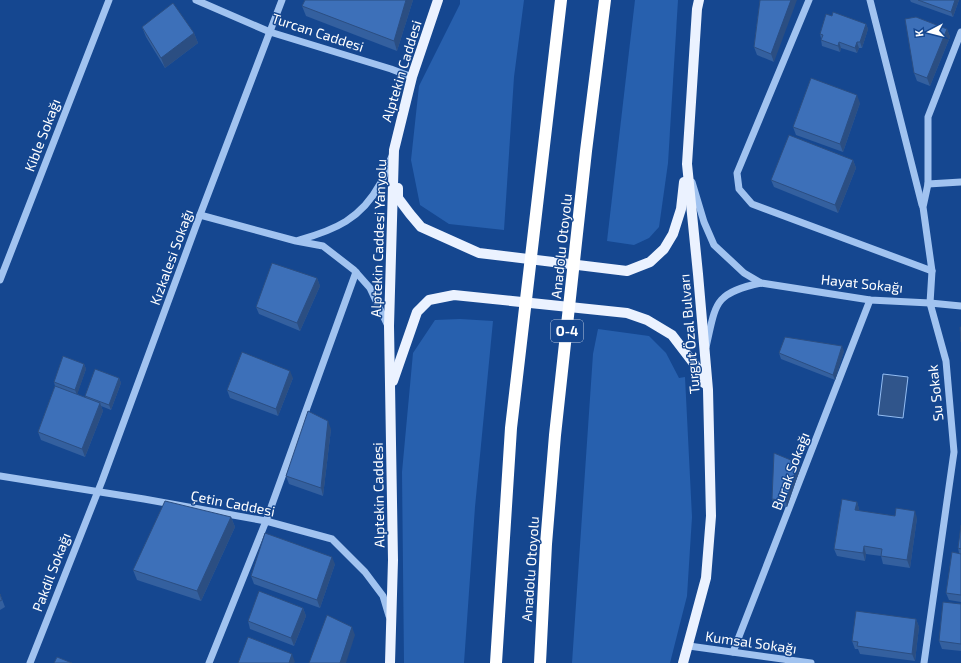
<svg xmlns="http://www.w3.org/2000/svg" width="961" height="663" font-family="'Exo 2',sans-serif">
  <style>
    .green { fill: #2760ae }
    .water { fill: #30558b; stroke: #93bdf3 }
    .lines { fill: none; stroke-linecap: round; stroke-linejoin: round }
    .minor { stroke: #a1c3f0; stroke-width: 7 }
    .major { stroke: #ebf2ff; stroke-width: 10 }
    .highway { stroke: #fff; stroke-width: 12 }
    .wall { fill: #34609f }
    .shaded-wall { fill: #2b4e82 }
    .building { fill: #3d70b9; stroke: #2b4e82 }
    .labels { text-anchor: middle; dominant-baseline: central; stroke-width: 3; stroke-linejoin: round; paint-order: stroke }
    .shield { fill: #154790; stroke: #b9c8de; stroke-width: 1 }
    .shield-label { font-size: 13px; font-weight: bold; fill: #fff }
    .street-label { font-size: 14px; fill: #fff; stroke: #154790 }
  </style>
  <rect width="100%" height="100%" fill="#154790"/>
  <g class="green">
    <polygon points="460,0 524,0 514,77 504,230 449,224 420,205 411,160 419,86 460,4"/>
    <polygon points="635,0 678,0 668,163 659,227 649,238 634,245 607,241"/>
    <polygon points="460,319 493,321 475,507 464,663 404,663 402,472 413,353 435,320"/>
    <polygon points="598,329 649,336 666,353 679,378 685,377 692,517 687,596 670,663 572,663 593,354"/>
  </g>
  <polygon class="water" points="883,374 908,377 903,418 878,415"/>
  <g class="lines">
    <g class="minor">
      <polyline points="196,0 270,32 391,69 412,77"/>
      <polyline points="809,0 737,173 739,189 752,204 932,271"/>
      <polyline points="870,0 922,205"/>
      <polyline points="692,182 704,222 714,245 744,273 761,283"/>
      <polyline points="928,184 961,182"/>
      <polyline points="200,215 296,241 323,246 354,270 370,288 388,326"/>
      <path d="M 299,240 C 335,230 361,219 380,184 C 385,176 388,165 392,156"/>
      <polyline points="0,280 109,0"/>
      <path d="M 706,347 C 716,304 713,293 761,283 L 870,300 L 930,303 L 961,306"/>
      <polyline points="0,476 144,499 266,521 332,539 365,572 383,596 389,616"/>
      <polyline points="689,646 811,663"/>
      <polyline points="733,652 870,300"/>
      <polyline points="30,663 102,481 200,215 282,0"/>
      <polyline points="209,663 266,521 356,272"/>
      <polyline points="924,663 954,452 946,361 930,303 932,271 923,207 928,184 928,117 961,32"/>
    </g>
    <g class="major">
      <polyline points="398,188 398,198 410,214 421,227 479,253 627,271 650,262 664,249 673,234 681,209 684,182"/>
      <polyline points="393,381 417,312 429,300 454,295 627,313 647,320 672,335 698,369 704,383"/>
      <polyline points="390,663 393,560 389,326 394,150 412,77 438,0"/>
      <polyline points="683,663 706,578 711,516 708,390 698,274 687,164 697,9 699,0"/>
    </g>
    <g class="highway">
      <polyline points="496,663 511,428 561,0"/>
      <polyline points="540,663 546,544 555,435 586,151 605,0"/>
    </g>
  </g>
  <g class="wall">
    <polygon points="413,0 397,51 306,16 302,6"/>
    <polygon points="760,0 774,62 757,55 754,47"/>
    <polygon points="910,0 959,0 953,17 911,2"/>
    <polygon points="866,24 868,29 862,48 859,48 857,53 841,48 840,52 822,46 821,40 821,38 820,34"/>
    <polygon points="142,27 194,33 198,43 165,68 146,37"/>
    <polygon points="947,29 950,37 930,86 917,81 914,73"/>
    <polygon points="860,103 843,152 796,135 793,127"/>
    <polygon points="853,160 856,168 838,213 774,187 771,180"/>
    <polygon points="317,278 320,286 300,331 259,314 256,307"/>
    <polygon points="844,351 835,380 781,359 779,353"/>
    <polygon points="84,364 86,369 77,394 86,398 85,396 119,378 121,383 111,410 101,406 103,411 85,457 41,440 38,432 55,386 54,382"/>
    <polygon points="293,378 278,416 230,398 227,390"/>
    <polygon points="331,429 323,496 289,484 286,476"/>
    <polygon points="798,463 800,469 787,507 774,504 772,499"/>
    <polygon points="857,502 859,509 859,511 895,516 917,518 910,568 883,564 881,556 866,554 865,561 837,556 834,549"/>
    <polygon points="231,517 235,527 201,601 137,580 133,570"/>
    <polygon points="958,548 961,549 961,602 949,600 946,593 959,553"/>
    <polygon points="335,564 320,608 254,584 251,576"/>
    <polygon points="0,594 5,607 0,610"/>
    <polygon points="961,604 961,651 942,649 939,641"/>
    <polygon points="303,608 306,616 294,646 250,629 248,621"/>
    <polygon points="916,619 919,627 915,661 860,654 858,649 855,649 852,641"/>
  </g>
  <g class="shaded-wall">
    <polygon points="406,0 413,0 397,51 394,41"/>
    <polygon points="791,0 797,0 774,62 771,54"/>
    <polygon points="955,0 959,0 953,17 951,12"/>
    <polygon points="866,24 868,29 862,48 860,42"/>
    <polygon points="947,29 950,37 930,86 927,78"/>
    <polygon points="194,33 198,43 165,68 161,58"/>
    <polygon points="839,42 841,48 840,52 838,46"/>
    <polygon points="857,42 859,48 857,53 855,48"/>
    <polygon points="857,95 860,103 843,152 840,144"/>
    <polygon points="853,160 856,168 838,213 835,205"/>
    <polygon points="317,278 320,286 300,331 297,323"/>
    <polygon points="842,346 844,351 835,380 833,375"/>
    <polygon points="84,364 86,369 77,395 75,390"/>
    <polygon points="290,371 293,378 278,416 276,409"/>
    <polygon points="119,378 121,383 111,410 109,405"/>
    <polygon points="100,403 103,411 85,457 82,449"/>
    <polygon points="328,421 331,429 323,496 321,488"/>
    <polygon points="798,463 800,469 787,507 786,501"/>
    <polygon points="857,502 859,509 858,518 855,510"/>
    <polygon points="915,511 917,518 910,568 907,560"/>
    <polygon points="231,517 235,527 201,601 197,591"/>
    <polygon points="864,546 866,554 865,561 863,553"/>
    <polygon points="332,557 335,564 320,608 317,600"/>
    <polygon points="303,608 306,616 294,646 291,638"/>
    <polygon points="916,619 919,627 915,661 912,654"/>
    <polygon points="352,627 355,635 346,663 340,663"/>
    <polygon points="292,654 295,662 294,663 289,663"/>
  </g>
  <g class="building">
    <polygon points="305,0 406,0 394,41 302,6"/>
    <polygon points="760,0 791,0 771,54 754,47"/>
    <polygon points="918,0 955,0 951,12"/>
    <polygon points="173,3 194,33 161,58 142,27"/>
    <polygon points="833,12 866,24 860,42 857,42 855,48 839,42 838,46 821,40 823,35 820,34 826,14 832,16"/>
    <polygon points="916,17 947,29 927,78 914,73 905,19"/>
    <polygon points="811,78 857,95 840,144 793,127"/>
    <polygon points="789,135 853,160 835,205 771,180"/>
    <polygon points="272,263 317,278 297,323 256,307"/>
    <polygon points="960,327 961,327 961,342"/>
    <polygon points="785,337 842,346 833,375 779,353"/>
    <polygon points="242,352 290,371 276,409 227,390"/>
    <polygon points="63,356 84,364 75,390 54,382"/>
    <polygon points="95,369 119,378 109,405 85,396"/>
    <polygon points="55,386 100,403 82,449 38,432"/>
    <polygon points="308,411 328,421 321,488 286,476"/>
    <polygon points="774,453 798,463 786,501 772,499"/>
    <polygon points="842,499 857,502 855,510 895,516 896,508 915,511 907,560 881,556 882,549 864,546 863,553 834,549"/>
    <polygon points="165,501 231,517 197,591 133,570"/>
    <polygon points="961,525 961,549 958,548"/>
    <polygon points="265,533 332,557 317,600 251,576"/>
    <polygon points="952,552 961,554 961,595 946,593"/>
    <polygon points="259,591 303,608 291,638 248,621"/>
    <polygon points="0,594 2,600 0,601"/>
    <polygon points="943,602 961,604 961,644 939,641"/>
    <polygon points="856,611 916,619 912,654 857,646 858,642 852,641"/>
    <polygon points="327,615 352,627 340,663 309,663"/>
    <polygon points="248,637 292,654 289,663 238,663"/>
    <polygon points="57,657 72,663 54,663"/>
  </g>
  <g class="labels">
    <rect class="shield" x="551" y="320" width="32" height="22" rx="3"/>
    <g class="shield-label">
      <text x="567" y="331">O-4</text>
    </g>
    <g class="street-label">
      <text transform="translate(318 32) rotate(18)">Turcan Caddesi</text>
      <text transform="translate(401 71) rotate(-73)">Alptekin Caddesi</text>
      <text transform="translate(42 135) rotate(-69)">Kible Sokağı</text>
      <text transform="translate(378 238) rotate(-88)">Alptekin Caddesi Yanyolu</text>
      <text transform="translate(561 246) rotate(-84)">Anadolu Otoyolu</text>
      <text transform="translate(171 257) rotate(-70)">Kızkalesi Sokağı</text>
      <text transform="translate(862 283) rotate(6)">Hayat Sokağı</text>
      <text transform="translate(689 334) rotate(-95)">Turgut Özal Bulvarı</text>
      <text transform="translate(935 393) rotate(-96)">Su Sokak</text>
      <text transform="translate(790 471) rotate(-69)">Burak Sokağı</text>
      <text transform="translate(378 495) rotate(-91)">Alptekin Caddesi</text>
      <text transform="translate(233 503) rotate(11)">Çetin Caddesi</text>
      <text transform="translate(530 569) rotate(-86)">Anadolu Otoyolu</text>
      <text transform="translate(51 572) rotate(-69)">Pakdil Sokağı</text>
      <text transform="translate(751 642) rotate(8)">Kumsal Sokağı</text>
    </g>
  </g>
  <g transform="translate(929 32) rotate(263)" stroke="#154790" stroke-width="3" paint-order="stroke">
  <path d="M0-3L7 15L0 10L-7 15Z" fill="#ffffff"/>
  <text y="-6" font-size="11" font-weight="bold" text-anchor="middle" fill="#ffffff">K</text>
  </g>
</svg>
